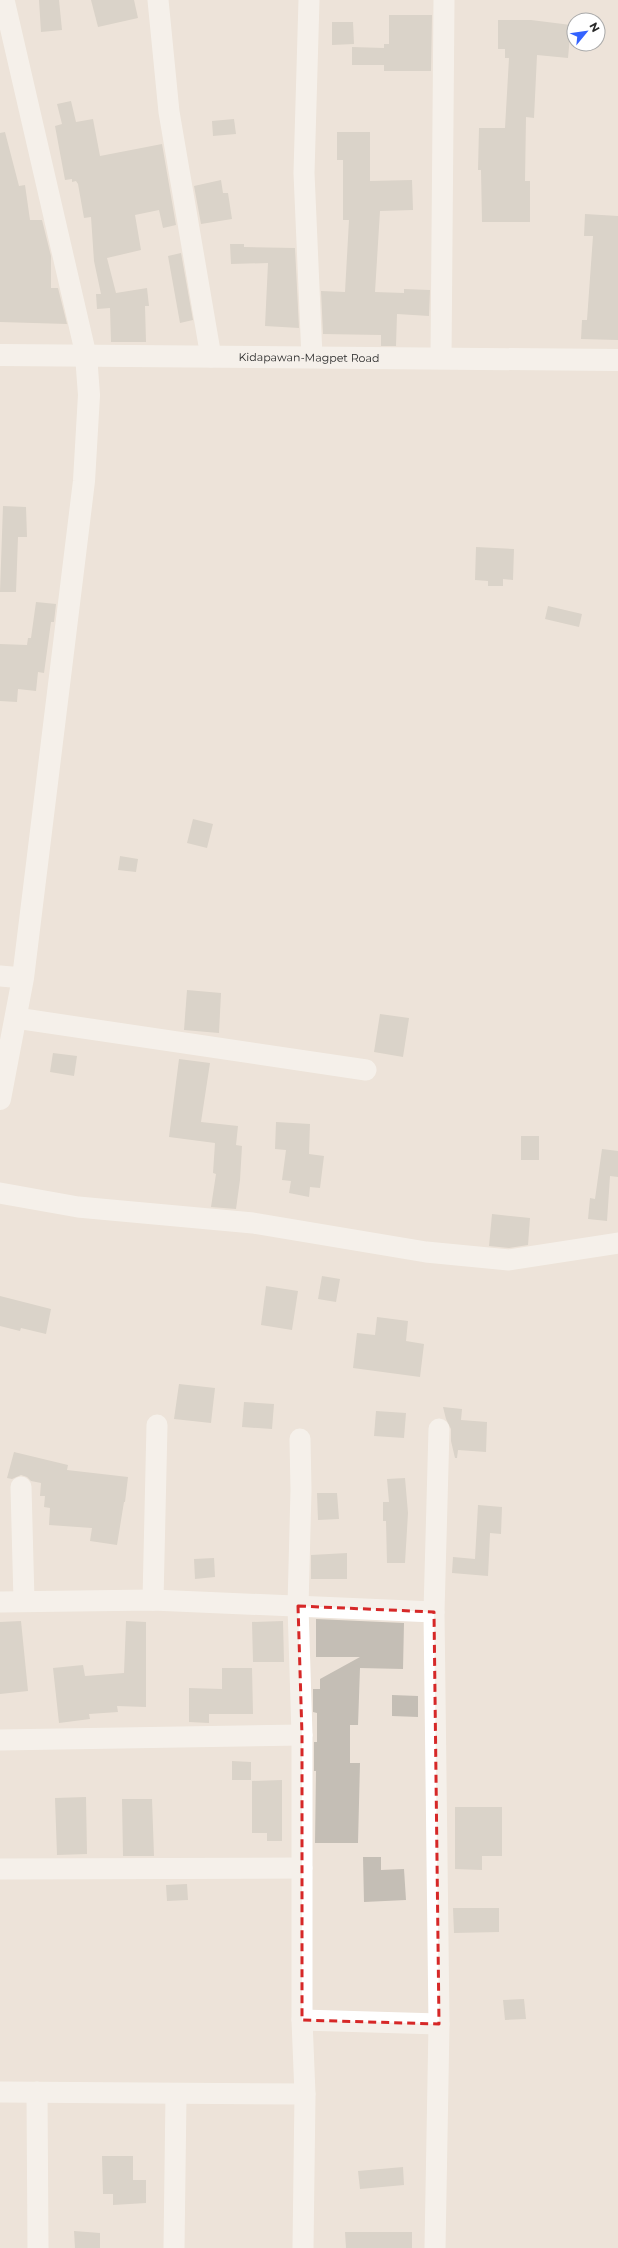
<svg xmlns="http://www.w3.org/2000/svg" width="618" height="2248" font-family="Montserrat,sans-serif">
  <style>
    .building { fill: #c4beb5 }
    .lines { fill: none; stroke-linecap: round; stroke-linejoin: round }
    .street { stroke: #fff; stroke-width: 21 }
    .secondary { stroke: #fff; stroke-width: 22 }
    .marked { fill: none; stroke: #d62828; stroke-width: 3; stroke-dasharray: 8 5; stroke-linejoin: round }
    .labels { text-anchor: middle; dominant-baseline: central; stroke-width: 3.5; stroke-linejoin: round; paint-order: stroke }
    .street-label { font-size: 11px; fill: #292929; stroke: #fff }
  </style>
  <rect width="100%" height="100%" fill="#ede3d9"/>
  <g class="building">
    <polygon points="39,0 59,0 62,30 41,32"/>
    <polygon points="91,0 134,0 138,18 98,27"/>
    <polygon points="389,15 432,15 431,71 384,71 384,65 352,65 352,47 384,48 384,44 389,44"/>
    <polygon points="498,20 531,20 571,25 568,58 537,55 534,118 526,117 525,181 530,181 530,222 482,222 481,170 478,170 479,128 505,128 509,58 505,58 505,49 498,49"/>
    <polygon points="332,22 353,22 354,44 332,45"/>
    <polygon points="71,101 76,122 93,119 100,156 162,144 176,225 163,228 159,210 135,215 141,250 107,258 116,293 147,288 149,306 145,306 146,342 111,342 110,308 97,309 96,294 101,294 94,261 91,217 84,218 78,184 76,181 72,182 72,179 65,180 55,126 62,124 57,104"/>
    <polygon points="234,119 236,134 213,136 212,121"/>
    <polygon points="5,132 19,186 25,185 30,220 42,220 51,256 51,288 58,288 67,324 0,322 0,133"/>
    <polygon points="337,132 370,132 370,181 412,180 413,210 380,211 375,292 404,293 404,289 430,290 429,316 397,314 396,346 381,346 381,335 323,334 321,291 345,292 349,220 343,220 343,160 337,160"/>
    <polygon points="221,180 223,193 228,193 232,219 201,224 194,186"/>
    <polygon points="585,214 618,216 618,340 581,339 582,320 587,320 593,236 584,236"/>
    <polygon points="230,244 244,244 244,247 295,248 299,328 265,326 268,263 231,264"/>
    <polygon points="181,253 193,320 180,323 168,256"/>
    <polygon points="3,506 26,507 27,537 18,537 16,592 0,592"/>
    <polygon points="476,547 514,549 513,580 503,579 503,586 488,586 488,581 475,580"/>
    <polygon points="36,602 56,604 54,622 51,622 44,673 38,672 36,691 18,689 17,702 0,701 0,644 27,645 28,638 31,638"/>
    <polygon points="548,606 582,614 579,627 545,619"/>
    <polygon points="193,819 213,824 207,848 187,843"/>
    <polygon points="120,856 138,859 136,872 118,870"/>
    <polygon points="187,990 221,993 219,1033 184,1030"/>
    <polygon points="380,1014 409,1018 403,1057 374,1052"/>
    <polygon points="53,1053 77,1056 74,1076 50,1072"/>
    <polygon points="179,1059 210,1063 201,1122 238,1126 236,1145 242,1146 240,1180 236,1209 211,1207 216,1174 213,1173 215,1143 169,1137"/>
    <polygon points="276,1122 310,1124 309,1154 324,1156 320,1188 310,1187 309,1197 289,1193 291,1181 282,1180 286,1150 275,1149"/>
    <rect x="521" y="1136" width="18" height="24"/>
    <polygon points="602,1149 618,1151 618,1177 610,1176 607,1221 588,1219 590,1198 595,1199"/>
    <polygon points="492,1214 530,1218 528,1245 509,1248 489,1246"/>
    <polygon points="322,1276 340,1279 336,1302 318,1299"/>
    <polygon points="266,1286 298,1291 292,1330 261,1325"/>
    <polygon points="0,1296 51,1309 46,1334 21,1328 20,1331 0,1326"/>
    <polygon points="377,1317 408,1321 406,1341 424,1344 420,1377 353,1368 357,1333 375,1335"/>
    <polygon points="179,1384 215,1388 211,1423 174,1419"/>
    <polygon points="244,1402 274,1404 272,1429 242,1427"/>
    <polygon points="443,1407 462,1409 461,1420 487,1422 486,1452 458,1450 457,1458 455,1458 451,1441 451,1429 446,1419"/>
    <polygon points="376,1411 406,1413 404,1438 374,1436"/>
    <polygon points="14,1452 68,1465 67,1470 128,1477 125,1502 124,1502 117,1545 90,1541 92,1528 49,1525 50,1508 44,1507 45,1496 40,1496 41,1483 31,1481 27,1477 21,1475 12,1479 7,1478"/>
    <polygon points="405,1478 408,1513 405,1563 387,1563 386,1521 383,1521 383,1502 389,1502 387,1479"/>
    <polygon points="317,1493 337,1493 339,1519 318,1520"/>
    <polygon points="478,1505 502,1507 501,1534 490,1533 488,1576 452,1573 453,1557 475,1559"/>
    <polygon points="347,1553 347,1579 311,1579 311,1555"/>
    <polygon points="214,1558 215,1577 195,1579 194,1559"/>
    <polygon points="316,1619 404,1623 403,1669 360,1668 358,1725 350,1725 350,1763 360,1763 358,1843 315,1843 316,1771 314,1771 314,1742 317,1742 317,1713 313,1712 313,1689 320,1689 320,1679 360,1657 316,1657"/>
    <polygon points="21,1621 28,1691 0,1694 0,1622"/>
    <polygon points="126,1621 146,1622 146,1707 117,1706 118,1712 89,1714 90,1719 59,1723 53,1668 83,1665 85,1676 124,1673"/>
    <polygon points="283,1621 284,1662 253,1662 252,1622"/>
    <polygon points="222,1668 252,1668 253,1714 209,1714 209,1723 189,1722 189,1688 222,1689"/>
    <polygon points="392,1695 418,1696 418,1717 392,1716"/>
    <polygon points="232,1761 251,1762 251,1780 232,1780"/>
    <polygon points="282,1780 282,1841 267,1841 267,1833 252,1833 252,1781"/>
    <polygon points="86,1797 87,1854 57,1855 55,1798"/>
    <polygon points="122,1799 152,1799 154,1856 123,1856"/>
    <polygon points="455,1807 502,1807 502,1856 482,1856 482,1870 455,1869"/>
    <polygon points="363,1857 381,1857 381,1870 404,1869 406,1900 364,1902"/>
    <polygon points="187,1884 188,1900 167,1901 166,1885"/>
    <polygon points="453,1908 499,1908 499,1932 454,1933"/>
    <polygon points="524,1999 526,2019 505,2020 503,2000"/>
    <polygon points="102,2156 133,2156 133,2180 146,2180 146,2203 113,2205 113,2194 103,2194"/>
    <polygon points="403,2167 404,2185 360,2189 358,2171"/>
    <polygon points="74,2231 100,2233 100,2248 75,2248"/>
    <polygon points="345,2232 412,2232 412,2248 346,2248"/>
  </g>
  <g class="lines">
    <g class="street">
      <polyline points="4,0 86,355"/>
      <polyline points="158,0 169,112 211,357"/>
      <polyline points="309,0 304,173 312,357"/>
      <polyline points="441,358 444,0"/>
      <polyline points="0,976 23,978"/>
      <polyline points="16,1018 366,1070"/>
      <polyline points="0,1193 78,1207 253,1223 426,1252 509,1260 618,1243"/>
      <polyline points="300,1439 301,1490 298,1606 302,1735 302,2020 305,2094 303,2248"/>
      <polyline points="21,1487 24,1601"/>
      <polyline points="153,1600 157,1425"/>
      <polyline points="0,1602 153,1600 434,1612"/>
      <polyline points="0,1740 302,1735"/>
      <polyline points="0,1869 302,1868"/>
      <polyline points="302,2020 439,2024"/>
      <polyline points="0,2092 305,2094"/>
      <polyline points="37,2092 38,2248"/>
      <polyline points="174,2248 176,2095"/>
      <polyline points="435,2248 439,2024 434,1612 439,1429"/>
    </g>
    <g class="secondary">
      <path id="s1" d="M 0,355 L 618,360"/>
      <polyline points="0,1099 23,978 84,481 89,395 86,355"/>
    </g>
  </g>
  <path d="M0 0H618V2248H0ZM 298,1606 L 434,1612 L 439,2024 L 302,2020 L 302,1735 Z" fill="#ede3d9" fill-opacity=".55" fill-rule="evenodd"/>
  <path class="marked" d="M 298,1606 L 434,1612 L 439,2024 L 302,2020 L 302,1735 Z"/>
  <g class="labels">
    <g class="street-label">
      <text stroke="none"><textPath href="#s1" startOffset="309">Kidapawan-Magpet Road</textPath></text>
    </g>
  </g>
  <g transform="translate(586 32) rotate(61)"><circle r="19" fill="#ffffff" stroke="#a9a9a9"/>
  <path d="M0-3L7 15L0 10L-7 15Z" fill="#3463ff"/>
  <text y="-6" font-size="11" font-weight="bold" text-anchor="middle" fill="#292929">N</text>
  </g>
</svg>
